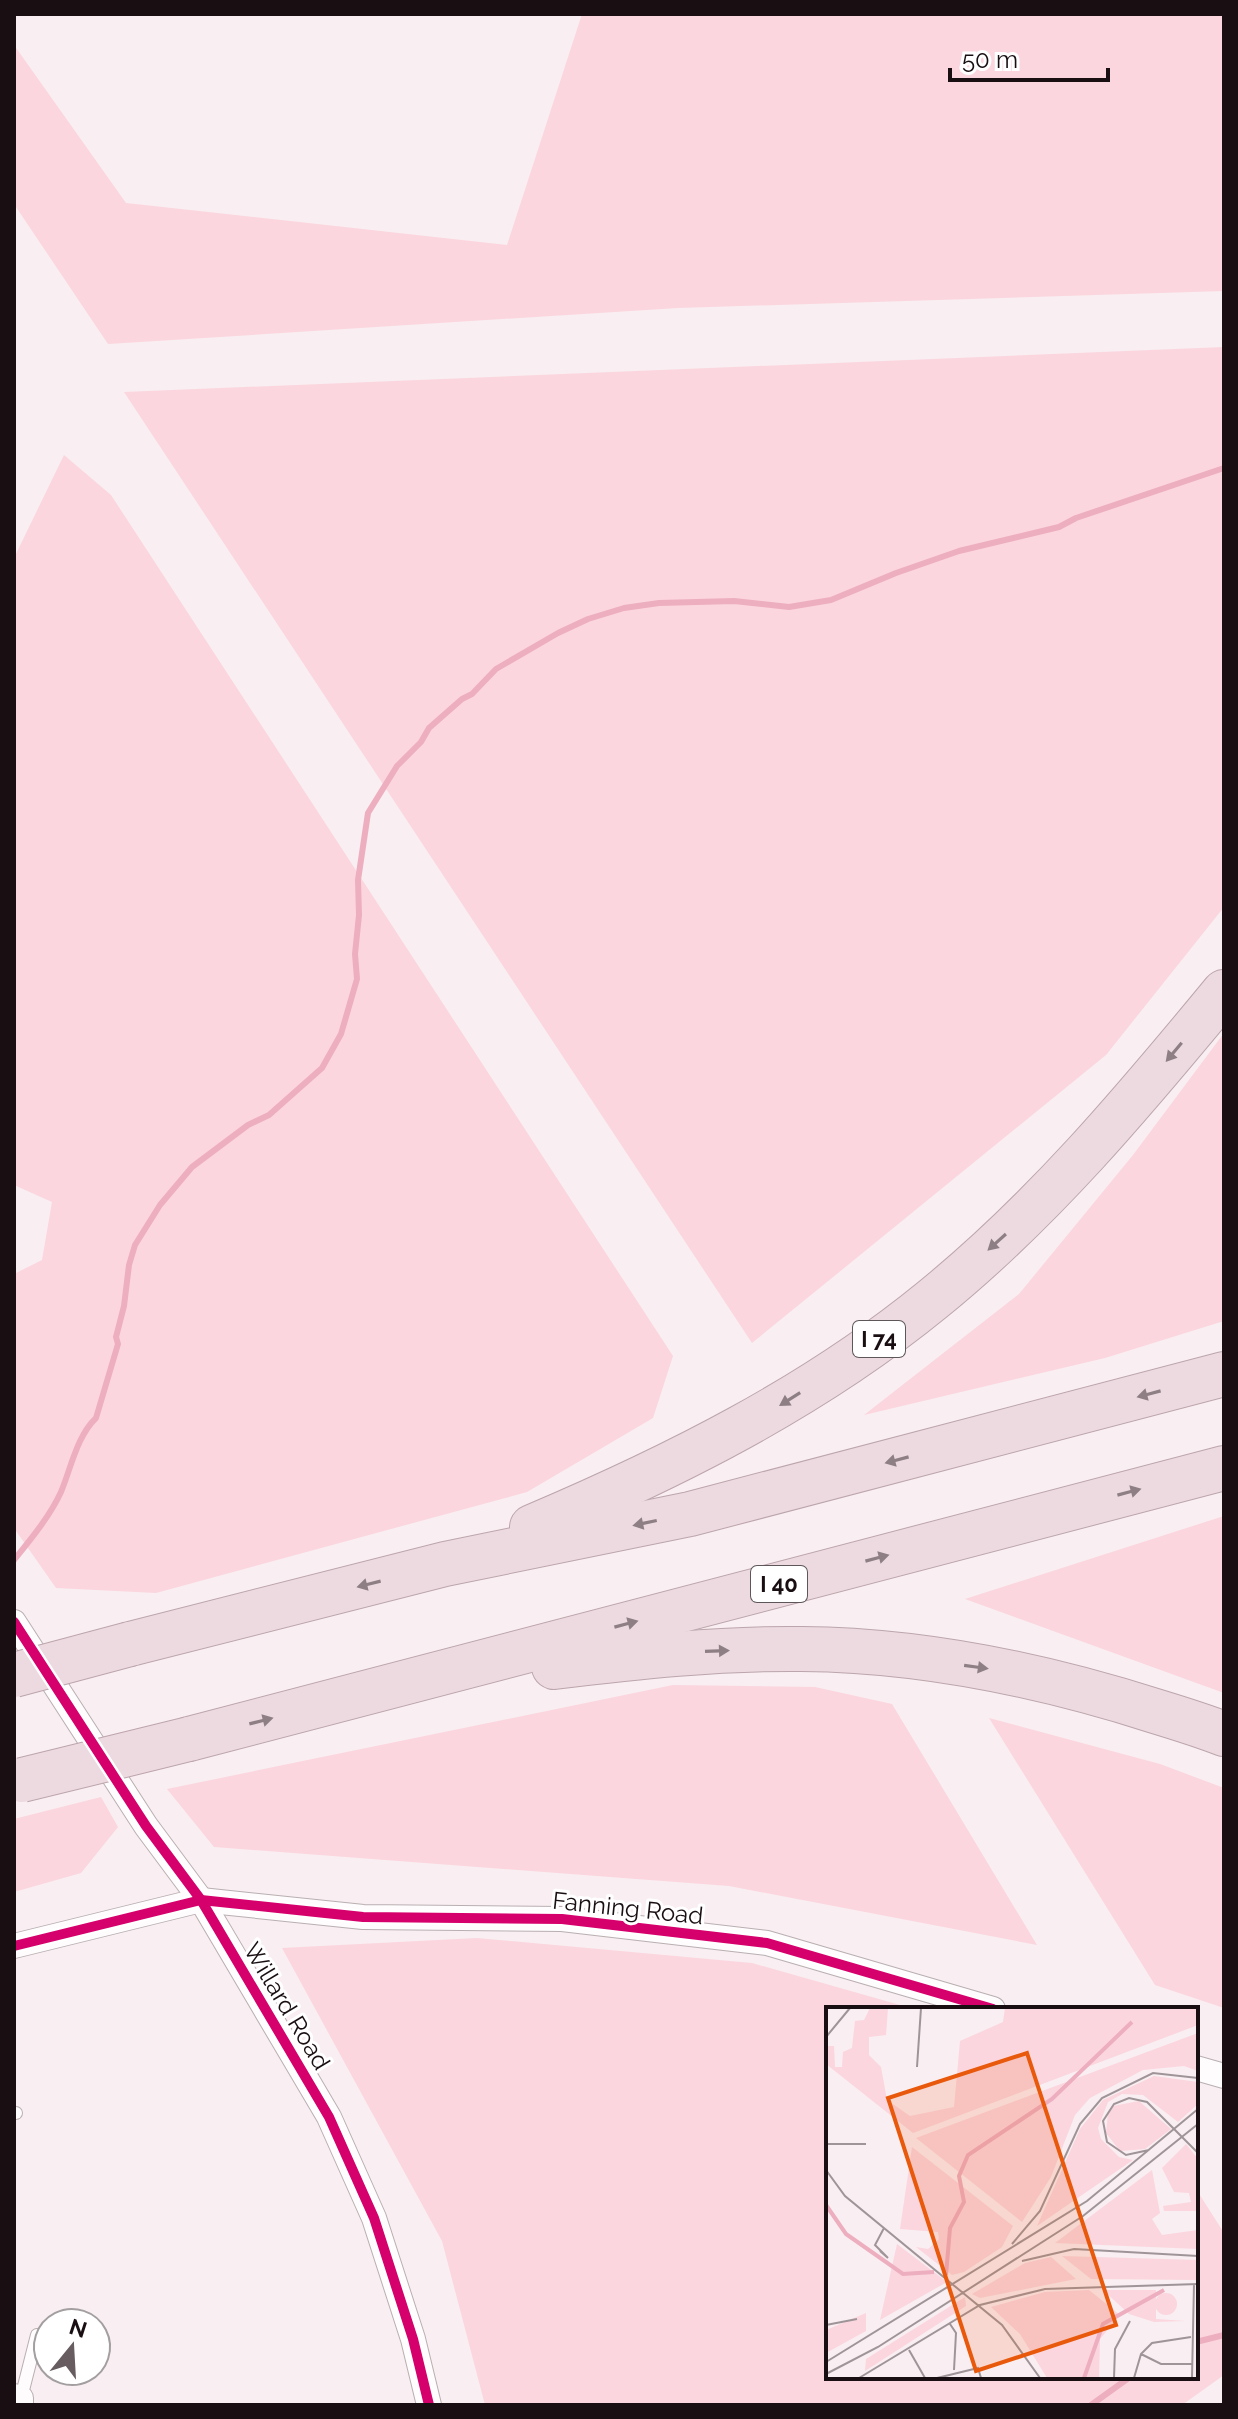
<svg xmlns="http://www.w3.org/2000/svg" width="1238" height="2419" font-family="Raleway,sans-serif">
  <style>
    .green { fill: #fbd6df }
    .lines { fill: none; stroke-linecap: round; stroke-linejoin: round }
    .stream { stroke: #edaec0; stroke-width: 6 }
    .lane-casing { stroke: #b9afb1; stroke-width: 14 }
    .street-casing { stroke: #b9afb1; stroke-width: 26 }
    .highway-casing { stroke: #bca5ac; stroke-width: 46 }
    .lane { stroke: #fefcfd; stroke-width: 12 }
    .street { stroke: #fefcfd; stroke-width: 24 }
    .highway { stroke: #ecdae0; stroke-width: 44 }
    .highway-bridge-casing { stroke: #bca5ac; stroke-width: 46; stroke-linecap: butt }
    .highway-bridge { stroke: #ecdae0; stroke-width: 44 }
    .cycleway-casing { stroke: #fff; stroke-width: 15 }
    .cycleway { stroke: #d6006c; stroke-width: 10 }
    .oneway { fill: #8d7f83 }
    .labels { text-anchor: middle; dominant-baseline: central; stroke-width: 6; stroke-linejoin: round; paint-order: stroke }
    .shield { fill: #fff; stroke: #5e5759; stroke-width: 2 }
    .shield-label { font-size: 22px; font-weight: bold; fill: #190f12 }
    .street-label { font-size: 24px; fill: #190f12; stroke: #fff }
    .inset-river { fill: none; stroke: #edaec0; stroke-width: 4 }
    .inset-road { fill: none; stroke: #9f9598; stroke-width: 2 }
    .view { fill: #e8590c; fill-opacity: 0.15; stroke: #e8590c; stroke-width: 4 }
    .inset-edge { fill: none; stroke: #190f12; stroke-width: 4 }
  </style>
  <rect width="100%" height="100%" fill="#f9eef1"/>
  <g class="green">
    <polygon points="582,14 1224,14 1224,291 678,308 108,344 14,204 14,45 126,203 507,245"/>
    <polygon points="1224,347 1224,907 1106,1055 752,1343 124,392"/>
    <polygon points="64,455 111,495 673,1356 653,1418 527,1492 156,1593 56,1588 14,1528 14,1274 42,1260 52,1202 14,1185 14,558"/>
    <polygon points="1224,1033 1224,1321 1105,1358 864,1415 1019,1294 1133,1155"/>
    <polygon points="1224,1516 1224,1693 965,1599"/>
    <polygon points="673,1685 815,1687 892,1704 1037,1945 729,1886 214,1847 167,1789"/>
    <polygon points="989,1718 1160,1764 1224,1788 1224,2008 1155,1985"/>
    <polygon points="101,1797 118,1827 81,1873 14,1892 14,1819"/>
    <polygon points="477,1938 752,1963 914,2009 828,2009 828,2377 1196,2377 1196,2189 1224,2233 1224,2375 1182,2405 485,2405 442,2241 282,1948"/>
  </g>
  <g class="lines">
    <g class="stream">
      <path d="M 14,1560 C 31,1539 50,1516 61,1492 C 71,1468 77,1436 96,1418 L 118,1344 L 116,1337 L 124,1306 L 129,1265 L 135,1245 L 160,1205 L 192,1167 L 248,1125 L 269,1115 L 322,1068 L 341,1034 L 357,979 L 355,954 L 359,915 L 358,880 L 368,813 L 397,766 L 421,742 L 429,728 L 462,699 L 472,694 L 496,669 L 558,633 L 588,619 L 624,608 L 659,603 L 734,601 L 789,607 L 831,600 L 896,573 L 959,551 L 1059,527 L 1076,518 L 1224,468"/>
      <polyline points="1196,2342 1224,2335"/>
      <polyline points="1091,2405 1130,2377"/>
    </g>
    <defs>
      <g id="lane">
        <polyline points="14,2113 16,2113"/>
        <polyline points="21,2398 37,2335"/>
      </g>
      <g id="street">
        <polyline points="14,1622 146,1826 201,1900 329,2117 374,2218 413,2339 429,2405"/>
        <polyline points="14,1946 201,1900 363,1917 562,1919 767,1943 993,2009"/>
        <polyline points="1196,2068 1224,2076"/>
        <polyline points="14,2396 21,2398 21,2405"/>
      </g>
      <g id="highway">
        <path d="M 532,1527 C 673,1467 812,1398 932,1300 C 1042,1211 1134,1101 1224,992"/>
        <polyline points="130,1644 445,1564 690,1514 1224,1374"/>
        <path d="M 554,1667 C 636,1657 719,1648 802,1649 C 921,1650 1042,1675 1155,1711 C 1178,1718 1201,1725 1224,1734"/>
        <polyline points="189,1739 1224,1468"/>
      </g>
    </defs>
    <use href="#lane" class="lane-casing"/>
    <use href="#street" class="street-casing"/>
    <use href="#highway" class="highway-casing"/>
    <use href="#lane" class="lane"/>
    <use href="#street" class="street"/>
    <use href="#highway" class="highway"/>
    <defs>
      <g id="highway-bridge">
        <polyline points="14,1675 130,1644"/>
        <polyline points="22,1780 189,1739"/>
      </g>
    </defs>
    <use href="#highway-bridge" class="highway-bridge-casing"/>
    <use href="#highway-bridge" class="highway-bridge"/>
    <defs>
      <g id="cycleway">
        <polyline points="14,1622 146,1826 201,1900 329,2117 374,2218 413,2339 429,2405"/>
        <polyline points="14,1946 201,1900 363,1917 562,1919 767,1943 993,2009"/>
      </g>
    </defs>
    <use href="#cycleway" class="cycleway-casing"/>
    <use href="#cycleway" class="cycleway"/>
  </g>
  <defs><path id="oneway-solid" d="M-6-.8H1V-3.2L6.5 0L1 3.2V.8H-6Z" transform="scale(2)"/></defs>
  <g class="oneway">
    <use href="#oneway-solid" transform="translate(1174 1052) rotate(130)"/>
    <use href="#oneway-solid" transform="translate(997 1242) rotate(138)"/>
    <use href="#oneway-solid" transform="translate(1149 1394) rotate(165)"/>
    <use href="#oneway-solid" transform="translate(790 1399) rotate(148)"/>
    <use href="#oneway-solid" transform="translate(897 1460) rotate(165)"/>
    <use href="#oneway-solid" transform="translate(1129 1492) rotate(-15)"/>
    <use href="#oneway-solid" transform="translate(645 1523) rotate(168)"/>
    <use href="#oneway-solid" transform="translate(877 1558) rotate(-15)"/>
    <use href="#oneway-solid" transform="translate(369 1584) rotate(166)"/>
    <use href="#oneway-solid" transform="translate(626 1624) rotate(-15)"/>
    <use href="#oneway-solid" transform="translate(717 1651) rotate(-2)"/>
    <use href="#oneway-solid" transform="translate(976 1667) rotate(8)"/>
    <use href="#oneway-solid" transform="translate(261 1721) rotate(-14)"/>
  </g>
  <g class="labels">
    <g class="shield">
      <rect x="853" y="1321" width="52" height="36" rx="6"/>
      <rect x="751" y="1566" width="56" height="36" rx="6"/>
    </g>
    <g class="shield-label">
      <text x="879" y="1339">I 74</text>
      <text x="779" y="1584">I 40</text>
    </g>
    <g class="street-label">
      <text transform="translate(628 1908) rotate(6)">Fanning Road</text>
      <text transform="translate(287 2006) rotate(59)">Willard Road</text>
    </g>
  </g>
  <g transform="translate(826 2007)">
    <rect width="372" height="372" fill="#f9eef1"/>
    <path d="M 44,1 L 62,1 L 60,28 L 43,30 L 43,48 L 55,60 L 61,93 L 84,109 L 128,100 L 134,34 L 177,15 L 179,1 L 372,1 L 372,18 L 87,126 L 0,57 L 0,39 L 8,39 L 9,60 L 16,60 L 17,45 L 26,41 L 29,14 L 38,13 ZM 372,26 L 372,64 L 358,59 L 317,63 L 264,91 L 249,108 L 225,170 L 196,215 L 90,131 ZM 328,69 L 372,75 L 372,97 L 352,115 L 317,88 L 296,87 L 282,95 L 272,121 L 275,132 L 293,150 L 307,153 L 211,219 L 254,122 L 277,93 ZM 313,94 L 345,122 L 319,142 L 294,144 L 280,126 L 282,106 L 287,99 ZM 360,137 L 372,152 L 372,204 L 338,204 L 337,199 L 365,195 L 363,186 L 348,185 L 336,161 ZM 86,140 L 187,219 L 176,240 L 138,265 L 126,268 L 90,240 L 102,242 L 113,232 L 112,225 L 74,222 ZM 326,163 L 334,206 L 326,212 L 336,228 L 372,223 L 372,242 L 229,236 ZM 71,237 L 121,275 L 54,313 ZM 236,249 L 372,253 L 372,273 L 265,272 ZM 225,250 L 250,272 L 154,291 L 146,287 L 199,256 ZM 263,283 L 294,308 L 274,332 L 273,371 L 221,371 L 194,327 L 165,300 L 219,285 ZM 277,283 L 330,283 L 330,312 L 359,314 L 328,315 L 303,307 ZM329 297a11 11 0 1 1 22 0a11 11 0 1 1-22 0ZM 139,290 L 140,299 L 39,364 L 40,352 ZM 40,306 L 40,324 L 0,346 L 0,323 Z" fill="#fbd6df"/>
    <path class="inset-river" d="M 0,198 L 20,227 L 77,267 L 108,265M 120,268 L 124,221 L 138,195 L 133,169 L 142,148 L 226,92 L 306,15M 258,371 L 277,317 L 338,283"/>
    <path class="inset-road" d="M 0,30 L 24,1M 91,60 L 95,1M 0,137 L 40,137M 323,143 L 300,148 L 281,135 L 277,114 L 288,97 L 303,91 L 321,95 L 372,146M 0,163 L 19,189 L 176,318 L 214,371M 186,237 L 214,204 L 254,117 L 276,91 L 327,66 L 372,71M 54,244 L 62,251 L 49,238 L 58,221M 196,254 L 248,242 L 372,249M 124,317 L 130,326 L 128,363M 0,318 L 31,312M 83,343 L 99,371M 315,347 L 335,357 L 366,357M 0,355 L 261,194 L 372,102M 0,367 L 52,340 L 257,209 L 372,117M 33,371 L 154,298 L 219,282 L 372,277M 111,371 L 152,361 L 155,371M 288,371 L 289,342 L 304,314M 308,371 L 315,347 L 326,336 L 365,330M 366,371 L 368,277"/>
    <path class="view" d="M 201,46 L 290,318 L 150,364 L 62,91 Z"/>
    <rect width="372" height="372" class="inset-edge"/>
  </g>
  <rect width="1238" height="2419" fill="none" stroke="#190f12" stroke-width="32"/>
  <g transform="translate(72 2347) rotate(18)"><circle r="38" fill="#ffffff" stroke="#a39fa0" stroke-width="2"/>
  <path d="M0-6L14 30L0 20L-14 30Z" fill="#675d60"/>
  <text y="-12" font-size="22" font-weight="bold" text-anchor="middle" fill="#190f12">N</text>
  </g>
  <path d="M950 68v12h158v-12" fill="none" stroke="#190f12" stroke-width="4"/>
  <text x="962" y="68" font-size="24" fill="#190f12" stroke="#ffffff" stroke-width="6" paint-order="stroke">50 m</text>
</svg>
